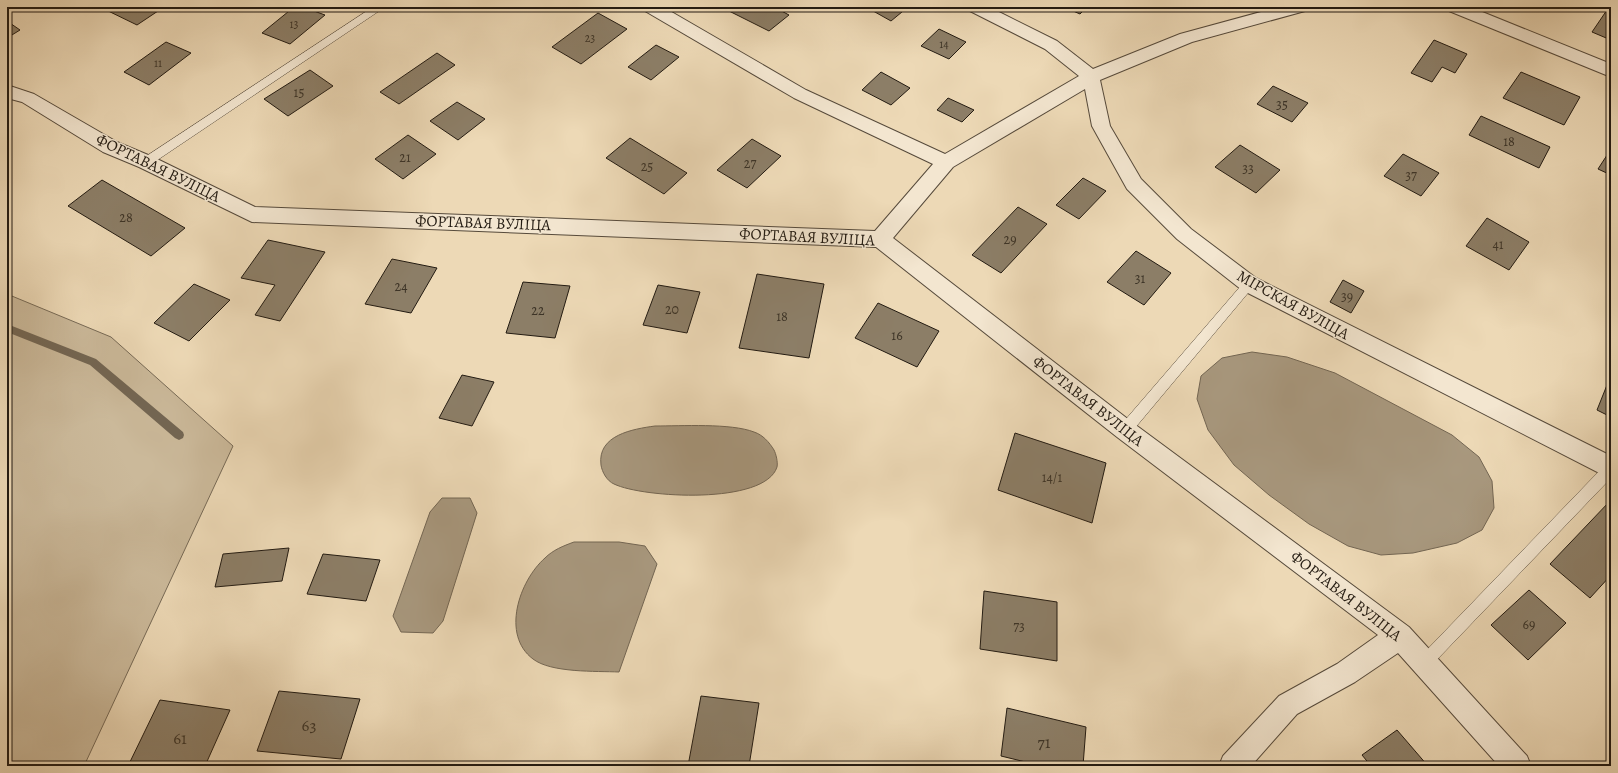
<svg xmlns="http://www.w3.org/2000/svg" width="1618" height="773" font-family="Alegreya,serif">
  <style>
    .green { fill: #cbb99a; stroke: #776a56 }
    .water { fill: #a8987e; stroke: #736653 }
    .lines { fill: none; stroke-linecap: round; stroke-linejoin: round }
    .stream { fill: #736653; fill-rule: evenodd }
    .building { fill: #8c7e67; stroke: #231b12 }
    .service-casing { stroke: #564a3b; stroke-width: 1 }
    .minor-casing { stroke: #564a3b; stroke-width: 2 }
    .service { fill: #f3e6d0; fill-rule: evenodd }
    .minor { fill: #f3e6d0; fill-rule: evenodd }
    .labels { text-anchor: middle; dominant-baseline: central; stroke-width: 3; stroke-linejoin: round; paint-order: stroke }
    .far-number-label { font-size: 12px; fill: #3d3427 }
    .number-label { font-size: 14px; fill: #3d3427 }
    .street-label { font-size: 16px; fill: #231b12; stroke: #f3e6d0 }
    .near-number-label { font-size: 17px; fill: #3d3427 }
  </style>
  <rect width="100%" height="100%" fill="#edd9b6"/>
  <filter id="stains"><feTurbulence type="fractalNoise" baseFrequency=".005" numOctaves="4"/><feColorMatrix values="0 0 0 0 .2 0 0 0 0 .09 0 0 0 0 .02 0 0 0 .5 -.17"/></filter>
  <radialGradient id="worn" r=".72"><stop offset=".6" stop-color="#630" stop-opacity="0"/><stop offset="1" stop-color="#630" stop-opacity=".3"/></radialGradient>
  <polygon class="green" points="7,294 111,337 233,446 84,766 7,766"/>
  <g class="water">
    <polygon points="1252,352 1287,357 1335,373 1452,435 1479,457 1492,481 1494,508 1482,530 1457,543 1413,553 1381,555 1348,546 1309,524 1269,495 1234,465 1208,430 1197,399 1201,376 1222,358"/>
    <path d="M 655,426 C 681,426 731,423 754,432 C 763,435 769,442 774,450 C 776,454 778,462 777,467 C 765,505 643,498 614,484 C 607,481 602,472 601,465 C 597,435 633,429 655,426 Z"/>
    <polygon points="442,498 470,498 477,513 443,621 433,633 401,632 393,616 430,512"/>
    <path d="M 574,542 L 619,542 L 645,546 L 657,564 L 619,672 C 596,671 551,673 533,659 C 501,635 519,581 545,558 C 553,550 563,546 574,542 Z"/>
  </g>
  <g class="lines">
    <polygon class="stream" points="7,324 96,359 183,432 184,435 183,438 179,440 175,438 90,365 7,332"/>
  </g>
  <g class="building">
    <polygon points="100,7 164,7 137,25"/>
    <polygon points="294,7 303,7 325,15 290,44 262,33"/>
    <polygon points="731,7 774,7 789,15 769,31 727,10"/>
    <polygon points="866,7 908,7 891,21"/>
    <polygon points="1064,7 1087,7 1080,14"/>
    <polygon points="1609,7 1611,7 1611,40 1592,32"/>
    <polygon points="598,13 627,29 581,64 552,47"/>
    <polygon points="7,21 20,30 7,38"/>
    <polygon points="939,29 966,42 949,59 921,46"/>
    <polygon points="1434,40 1467,54 1455,73 1442,67 1432,82 1411,73"/>
    <polygon points="166,42 191,53 149,85 124,72"/>
    <polygon points="656,45 679,57 651,80 628,67"/>
    <polygon points="437,53 455,65 399,104 380,92"/>
    <polygon points="310,70 333,86 288,116 264,99"/>
    <polygon points="881,72 910,88 891,105 862,90"/>
    <polygon points="1521,72 1580,97 1564,125 1503,98"/>
    <polygon points="1273,86 1308,103 1292,122 1257,104"/>
    <polygon points="948,98 974,110 962,122 937,110"/>
    <polygon points="457,102 485,119 458,140 430,121"/>
    <polygon points="1481,116 1550,147 1539,168 1469,135"/>
    <polygon points="408,135 436,154 403,179 375,159"/>
    <polygon points="630,138 687,173 664,194 606,158"/>
    <polygon points="752,139 781,156 747,188 717,170"/>
    <polygon points="1240,145 1280,170 1256,193 1215,167"/>
    <polygon points="1611,149 1611,175 1598,169"/>
    <polygon points="1403,154 1439,173 1421,196 1384,176"/>
    <polygon points="1083,178 1106,191 1079,219 1056,205"/>
    <polygon points="102,180 185,228 151,256 68,206"/>
    <polygon points="1018,207 1047,224 1001,273 972,255"/>
    <polygon points="1487,218 1529,242 1509,270 1466,246"/>
    <polygon points="268,240 325,252 280,321 255,315 275,285 241,278"/>
    <polygon points="1136,251 1171,273 1144,305 1107,282"/>
    <polygon points="392,259 437,268 411,313 365,304"/>
    <polygon points="757,274 824,284 809,358 739,348"/>
    <polygon points="1343,280 1364,291 1351,313 1330,302"/>
    <polygon points="523,282 570,286 555,338 506,333"/>
    <polygon points="194,284 230,300 189,341 154,323"/>
    <polygon points="658,285 700,292 687,333 643,325"/>
    <polygon points="878,303 939,331 917,367 855,338"/>
    <polygon points="462,375 494,382 472,426 439,418"/>
    <polygon points="1611,375 1611,417 1597,410"/>
    <polygon points="1015,433 1106,463 1092,523 998,490"/>
    <polygon points="1610,501 1611,575 1590,598 1550,564"/>
    <polygon points="289,548 282,581 215,587 223,554"/>
    <polygon points="323,554 380,560 366,601 307,594"/>
    <polygon points="1529,590 1566,623 1528,660 1491,625"/>
    <polygon points="984,591 1057,602 1057,661 980,649"/>
    <polygon points="279,691 360,699 341,759 257,751"/>
    <polygon points="701,696 759,703 749,766 688,766"/>
    <polygon points="160,700 230,710 205,766 128,766"/>
    <polygon points="1007,708 1086,727 1083,766 1042,766 1001,756"/>
    <polygon points="1397,730 1428,766 1371,766 1362,755"/>
  </g>
  <g class="lines">
    <defs>
      <g id="service">
        <polygon points="373,7 385,7 150,165 142,165 140,162 142,159"/>
        <polygon points="1249,279 1253,281 1255,284 1253,287 1130,434 1125,436 1120,434 1118,430 1120,426 1245,281"/>
        <polygon points="1611,462 1611,478 1429,668 1424,671 1419,668 1416,663 1419,658 1606,464"/>
      </g>
      <g id="minor">
        <polygon points="643,7 663,7 806,90 945,154 1079,76 1045,49 970,11 968,7 989,7 1057,41 1093,69 1180,34 1279,7 1307,7 1305,11 1192,42 1100,80 1110,126 1141,179 1191,229 1256,278 1611,456 1611,479 1242,290 1177,239 1127,189 1092,126 1085,89 953,167 893,238 1133,423 1409,627 1527,756 1531,766 1499,766 1398,653 1355,682 1297,714 1251,766 1219,766 1223,756 1279,696 1337,664 1378,635 1117,437 876,247 252,222 139,167 103,152 22,102 7,98 7,85 34,94 117,142 153,157 255,207 875,231 933,164 794,98 645,11"/>
        <polygon points="1447,7 1470,7 1611,64 1611,77 1449,11"/>
      </g>
    </defs>
    <use href="#service" class="service-casing"/>
    <use href="#minor" class="minor-casing"/>
    <use href="#service" class="service"/>
    <use href="#minor" class="minor"/>
  </g>
  <g class="labels">
    <g class="far-number-label">
      <text x="294" y="24">13</text>
      <text x="590" y="38">23</text>
      <text x="944" y="44">14</text>
      <text x="158" y="63">11</text>
    </g>
    <g class="number-label">
      <text x="299" y="92">15</text>
      <text x="1282" y="104">35</text>
      <text x="1509" y="141">18</text>
      <text x="405" y="157">21</text>
      <text x="750" y="163">27</text>
      <text x="647" y="166">25</text>
      <text x="1248" y="168">33</text>
      <text x="1411" y="175">37</text>
      <text x="126" y="217">28</text>
      <text x="1010" y="239">29</text>
      <text x="1498" y="244">41</text>
      <text x="1140" y="278">31</text>
      <text x="401" y="286">24</text>
      <text x="1347" y="296">39</text>
      <text x="672" y="309">20</text>
      <text x="538" y="310">22</text>
      <text x="782" y="316">18</text>
      <text x="897" y="335">16</text>
      <text x="1052" y="477">14/1</text>
      <text x="1529" y="624">69</text>
      <text x="1019" y="626">73</text>
    </g>
    <g class="street-label">
      <text transform="translate(158 168) rotate(26)">ФОРТАВАЯ ВУЛІЦА</text>
      <text transform="translate(483 223) rotate(2)">ФОРТАВАЯ ВУЛІЦА</text>
      <text transform="translate(807 237) rotate(3)">ФОРТАВАЯ ВУЛІЦА</text>
      <text transform="translate(1293 305) rotate(29)">МІРСКАЯ ВУЛІЦА</text>
      <text transform="translate(1088 401) rotate(38)">ФОРТАВАЯ ВУЛІЦА</text>
      <text transform="translate(1346 596) rotate(38)">ФОРТАВАЯ ВУЛІЦА</text>
    </g>
    <g class="near-number-label">
      <text x="309" y="725">63</text>
      <text x="180" y="738">61</text>
      <text x="1044" y="742">71</text>
    </g>
  </g>
  <rect width="1618" height="773" fill="none" stroke="#edd9b6" stroke-width="24"/>
  <rect x="8" y="8" width="1602" height="757" fill="none" stroke="#231b12" stroke-width="2"/>
  <rect x="12" y="12" width="1594" height="749" fill="none" stroke="#231b12"/>
  <rect width="100%" height="100%" filter="url(#stains)"/>
  <rect width="100%" height="100%" fill="url(#worn)"/>
</svg>
